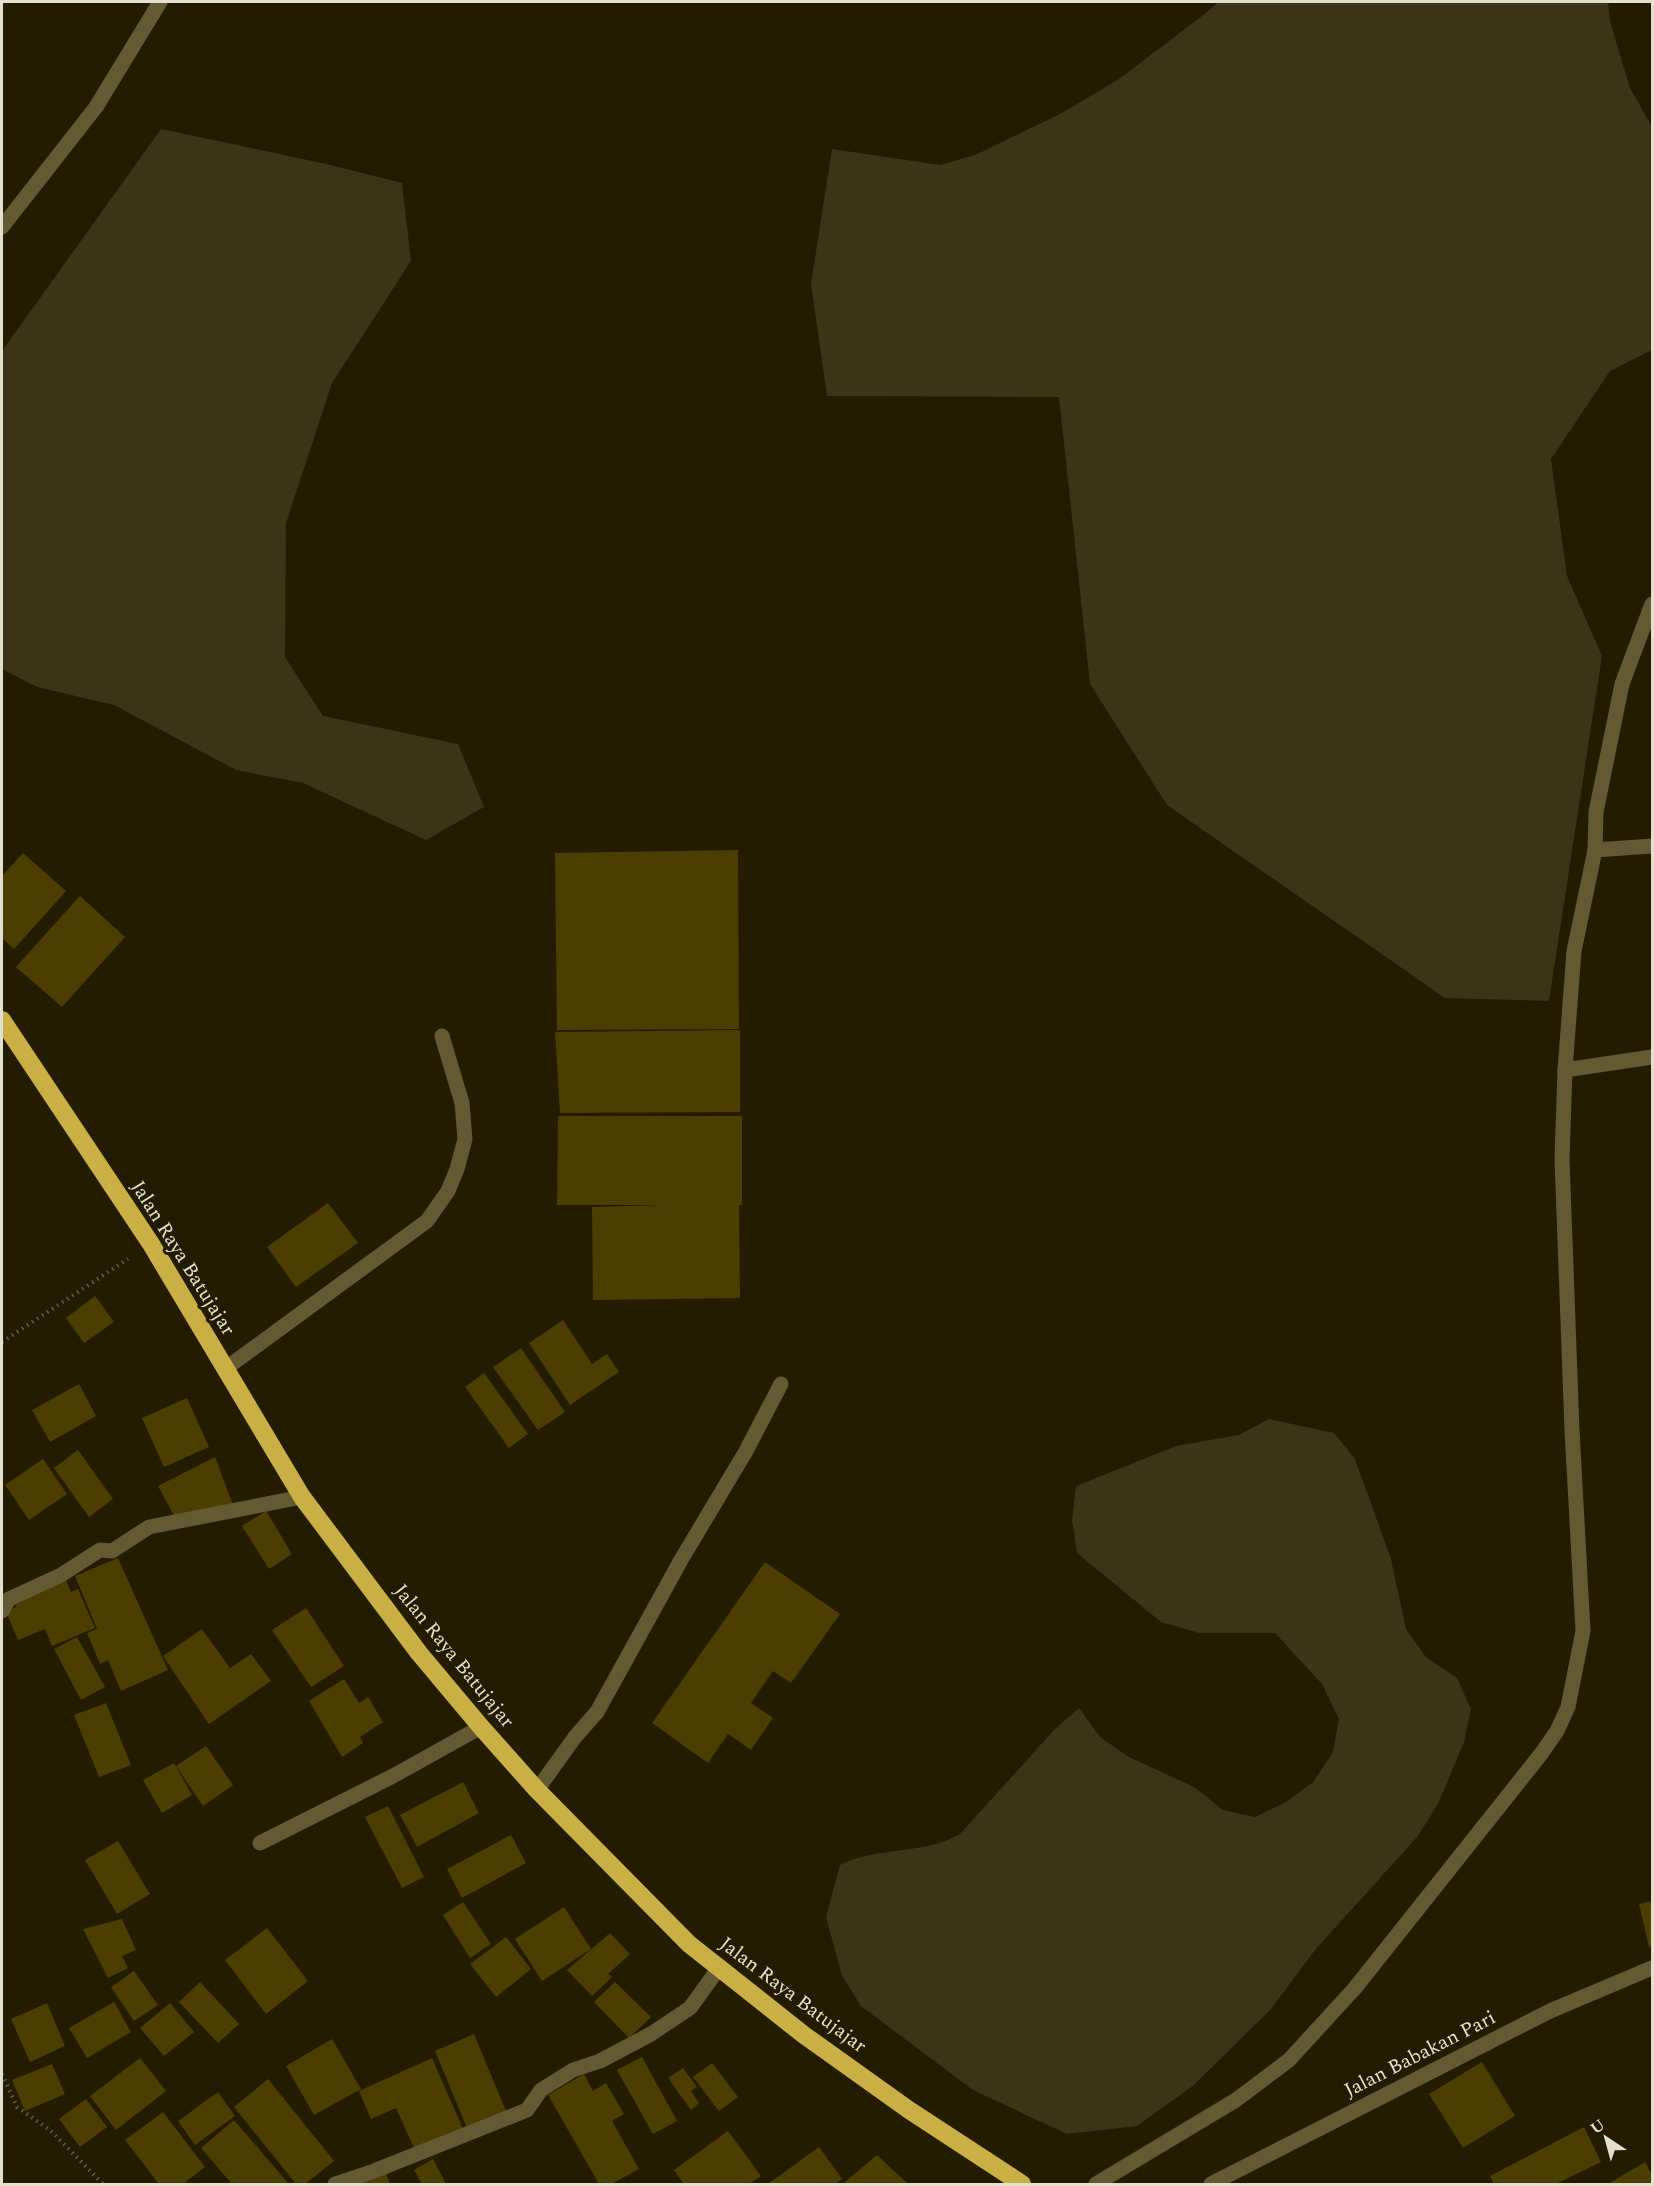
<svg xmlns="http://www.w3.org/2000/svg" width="1654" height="2186" font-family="Spectral,serif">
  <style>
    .green { fill: #3b3416 }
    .building { fill: #4c3e00 }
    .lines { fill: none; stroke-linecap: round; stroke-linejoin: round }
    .path { stroke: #645e46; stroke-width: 4; stroke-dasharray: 1.5 4.5; stroke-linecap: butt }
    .lane { stroke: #635a33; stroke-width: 15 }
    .street { stroke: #635a33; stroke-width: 15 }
    .highway { stroke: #c9af44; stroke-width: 18 }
    .labels { text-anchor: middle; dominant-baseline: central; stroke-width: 6; stroke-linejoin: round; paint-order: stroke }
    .street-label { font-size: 20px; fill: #e4e0cf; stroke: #231c00 }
  </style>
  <rect width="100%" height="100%" fill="#231c00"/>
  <g class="green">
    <polygon points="1218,2 1608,2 1610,21 1630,88 1652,127 1652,350 1610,371 1551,459 1567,576 1602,656 1549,1001 1445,998 1167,805 1090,684 1059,397 827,396 811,284 832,149 940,165 975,155 1062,113 1119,79 1202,16"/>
    <polygon points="161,129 322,163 402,183 411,261 332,383 286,523 285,657 323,716 458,744 484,807 426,840 303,783 236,770 114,705 37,687 2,669 2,351"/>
    <path d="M 1269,1419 L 1334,1433 L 1355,1459 L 1391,1559 L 1406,1629 L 1426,1657 L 1457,1678 L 1471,1709 L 1464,1742 L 1438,1804 L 1418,1836 L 1315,1950 L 1271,2009 L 1194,2085 L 1137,2126 L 1067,2134 L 973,2090 L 861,2006 L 842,1976 L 826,1917 L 840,1865 C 878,1846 924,1855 960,1834 L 1055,1729 L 1079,1708 L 1100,1737 L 1129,1757 L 1194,1787 L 1223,1810 L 1255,1817 L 1286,1802 L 1313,1782 L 1333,1752 L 1339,1719 L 1322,1684 L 1275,1633 L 1199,1633 L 1161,1622 L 1077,1553 L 1072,1520 L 1076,1486 L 1176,1446 L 1239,1435 Z"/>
  </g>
  <g class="building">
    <polygon points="738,850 739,1029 557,1030 555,853"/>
    <polygon points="23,853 66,891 14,949 2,938 2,876"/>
    <polygon points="80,896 125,937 62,1007 16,967"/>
    <polygon points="740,1030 740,1112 560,1113 555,1032"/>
    <polygon points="558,1116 742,1116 742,1205 739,1205 740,1298 593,1300 592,1207 663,1205 557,1205"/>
    <polygon points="328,1203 358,1243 296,1287 267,1247"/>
    <polygon points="95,1296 114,1322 84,1343 66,1318"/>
    <polygon points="563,1320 592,1364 607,1354 619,1372 570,1405 529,1343"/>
    <polygon points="521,1348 565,1412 538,1430 493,1367"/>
    <polygon points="484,1373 528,1434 509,1448 465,1387"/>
    <polygon points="79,1384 96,1416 50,1442 32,1410"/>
    <polygon points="187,1398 209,1447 164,1467 142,1418"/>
    <polygon points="78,1450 113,1499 89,1517 54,1468"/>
    <polygon points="215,1457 233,1505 177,1521 158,1486"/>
    <polygon points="43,1459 67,1494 29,1520 5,1485"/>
    <polygon points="266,1511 292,1554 269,1569 242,1526"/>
    <polygon points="118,1558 168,1670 121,1691 108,1660 100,1664 87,1633 97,1629 75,1576"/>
    <polygon points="765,1562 840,1614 791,1683 773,1671 751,1703 773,1718 751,1750 728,1734 708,1763 652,1723"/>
    <polygon points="65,1578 71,1592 78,1589 95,1628 52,1646 45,1629 18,1640 6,1612 16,1607 13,1601"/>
    <polygon points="306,1608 344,1666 311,1687 272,1630"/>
    <polygon points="202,1629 230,1668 251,1654 271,1681 209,1724 163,1656"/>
    <polygon points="77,1637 105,1687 81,1700 54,1649"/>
    <polygon points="344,1679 359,1703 368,1697 383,1722 360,1737 363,1743 342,1757 309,1701"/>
    <polygon points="106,1703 131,1765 99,1777 74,1715"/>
    <polygon points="206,1746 233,1785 203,1806 176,1766"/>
    <polygon points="174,1763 192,1795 162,1813 143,1780"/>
    <polygon points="463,1782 479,1813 417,1847 400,1815"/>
    <polygon points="388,1806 424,1877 402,1888 365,1817"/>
    <polygon points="511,1835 526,1863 462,1898 447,1869"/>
    <polygon points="118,1841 150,1894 117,1914 85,1860"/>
    <polygon points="1652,1901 1652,1946 1649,1947 1639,1904"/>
    <polygon points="463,1902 491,1944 470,1958 443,1915"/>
    <polygon points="564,1907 591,1949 542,1981 515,1939"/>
    <polygon points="122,1919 136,1950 122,1956 128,1968 108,1978 83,1929"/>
    <polygon points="267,1928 308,1981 266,2014 225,1960"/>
    <polygon points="610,1933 630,1954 608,1974 612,1977 592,1996 567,1970"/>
    <polygon points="506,1937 531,1969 496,1997 470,1964"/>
    <polygon points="134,1971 158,2005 134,2021 111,1987"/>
    <polygon points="200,1982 239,2024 218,2043 179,2002"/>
    <polygon points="615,1982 651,2017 629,2038 594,2002"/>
    <polygon points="114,2002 131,2032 87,2058 69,2028"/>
    <polygon points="47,2003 65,2046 30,2062 11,2019"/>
    <polygon points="170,2003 194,2032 164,2056 140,2028"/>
    <polygon points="474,2034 506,2111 467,2128 435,2051"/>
    <polygon points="332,2039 361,2089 314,2115 286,2066"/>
    <polygon points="642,2057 677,2121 653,2134 617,2070"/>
    <polygon points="140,2058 166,2091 116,2130 90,2096"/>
    <polygon points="432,2058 463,2129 415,2150 396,2108 371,2119 359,2091"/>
    <polygon points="1482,2062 1515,2116 1463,2148 1429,2094"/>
    <polygon points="712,2063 738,2097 719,2111 693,2077"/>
    <polygon points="52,2064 65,2094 25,2111 12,2080"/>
    <polygon points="683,2068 697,2087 691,2091 699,2103 691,2110 668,2078"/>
    <polygon points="584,2074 593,2091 606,2083 624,2114 612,2121 639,2169 611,2184 599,2184 548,2095"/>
    <polygon points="268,2079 334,2161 305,2184 296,2184 234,2107"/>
    <polygon points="218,2092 235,2116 195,2145 178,2121"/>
    <polygon points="86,2099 107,2127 80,2147 59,2119"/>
    <polygon points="163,2112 205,2167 183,2184 159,2184 125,2140"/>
    <polygon points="234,2120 288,2183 286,2184 232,2184 201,2148"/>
    <polygon points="1584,2127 1601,2162 1556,2184 1494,2184 1490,2176"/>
    <polygon points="728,2131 761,2176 749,2184 684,2184 674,2170"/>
    <polygon points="819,2147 842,2179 835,2184 768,2184"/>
    <polygon points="877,2155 908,2184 847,2184 845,2182"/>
    <polygon points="433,2159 446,2184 422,2184 414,2170"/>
    <polygon points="1645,2162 1652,2175 1652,2184 1608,2184"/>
    <polygon points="386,2173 390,2184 352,2184"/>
  </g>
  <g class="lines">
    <g class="path">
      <polyline points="2,1342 128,1259"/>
      <polyline points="2,2074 17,2107 50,2130 103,2184"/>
    </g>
    <g class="lane">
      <polyline points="2,227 96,107 160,2"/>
      <polyline points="1595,850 1596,812 1622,684 1652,604"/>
      <polyline points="225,1369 427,1221 448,1191 457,1169 465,1139 462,1103 442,1036"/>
      <polyline points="537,1790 575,1737 597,1712 681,1560 746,1451 781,1384"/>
    </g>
    <g class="street">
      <polyline points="1565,1070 1652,1057"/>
      <polyline points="2,1611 9,1599 61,1575 100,1550 112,1551 149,1527 302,1497"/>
      <polyline points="260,1843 393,1776 481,1727"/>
      <polyline points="335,2184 374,2171 527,2110 541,2090 573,2070 600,2061 651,2034 690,2008 719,1968"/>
      <polyline points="1096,2184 1236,2100 1289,2060 1355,1988 1541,1754 1557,1731 1568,1707 1583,1631 1572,1430 1562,1159 1565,1070 1574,951 1595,850 1652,846"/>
      <polyline points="1211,2184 1550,2011 1652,1968"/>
    </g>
    <polyline class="highway" points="2,1020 151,1244 302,1497 419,1653 481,1727 537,1790 689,1944 804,2035 909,2110 1022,2184"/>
  </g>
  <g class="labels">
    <g class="street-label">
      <text transform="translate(183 1258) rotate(58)">Jalan Raya Batujajar</text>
      <text transform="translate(454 1656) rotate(51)">Jalan Raya Batujajar</text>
      <text transform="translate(793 1995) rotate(37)">Jalan Raya Batujajar</text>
      <text transform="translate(1420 2054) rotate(-27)">Jalan Babakan Pari</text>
    </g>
  </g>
  <rect width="1654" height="2186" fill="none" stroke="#e4e0cf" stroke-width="6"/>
  <g transform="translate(1606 2138) rotate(324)" stroke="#231c00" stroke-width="4.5" paint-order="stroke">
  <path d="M0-4.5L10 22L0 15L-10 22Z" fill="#e4e0cf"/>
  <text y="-9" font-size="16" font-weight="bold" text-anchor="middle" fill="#e4e0cf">U</text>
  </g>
</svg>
